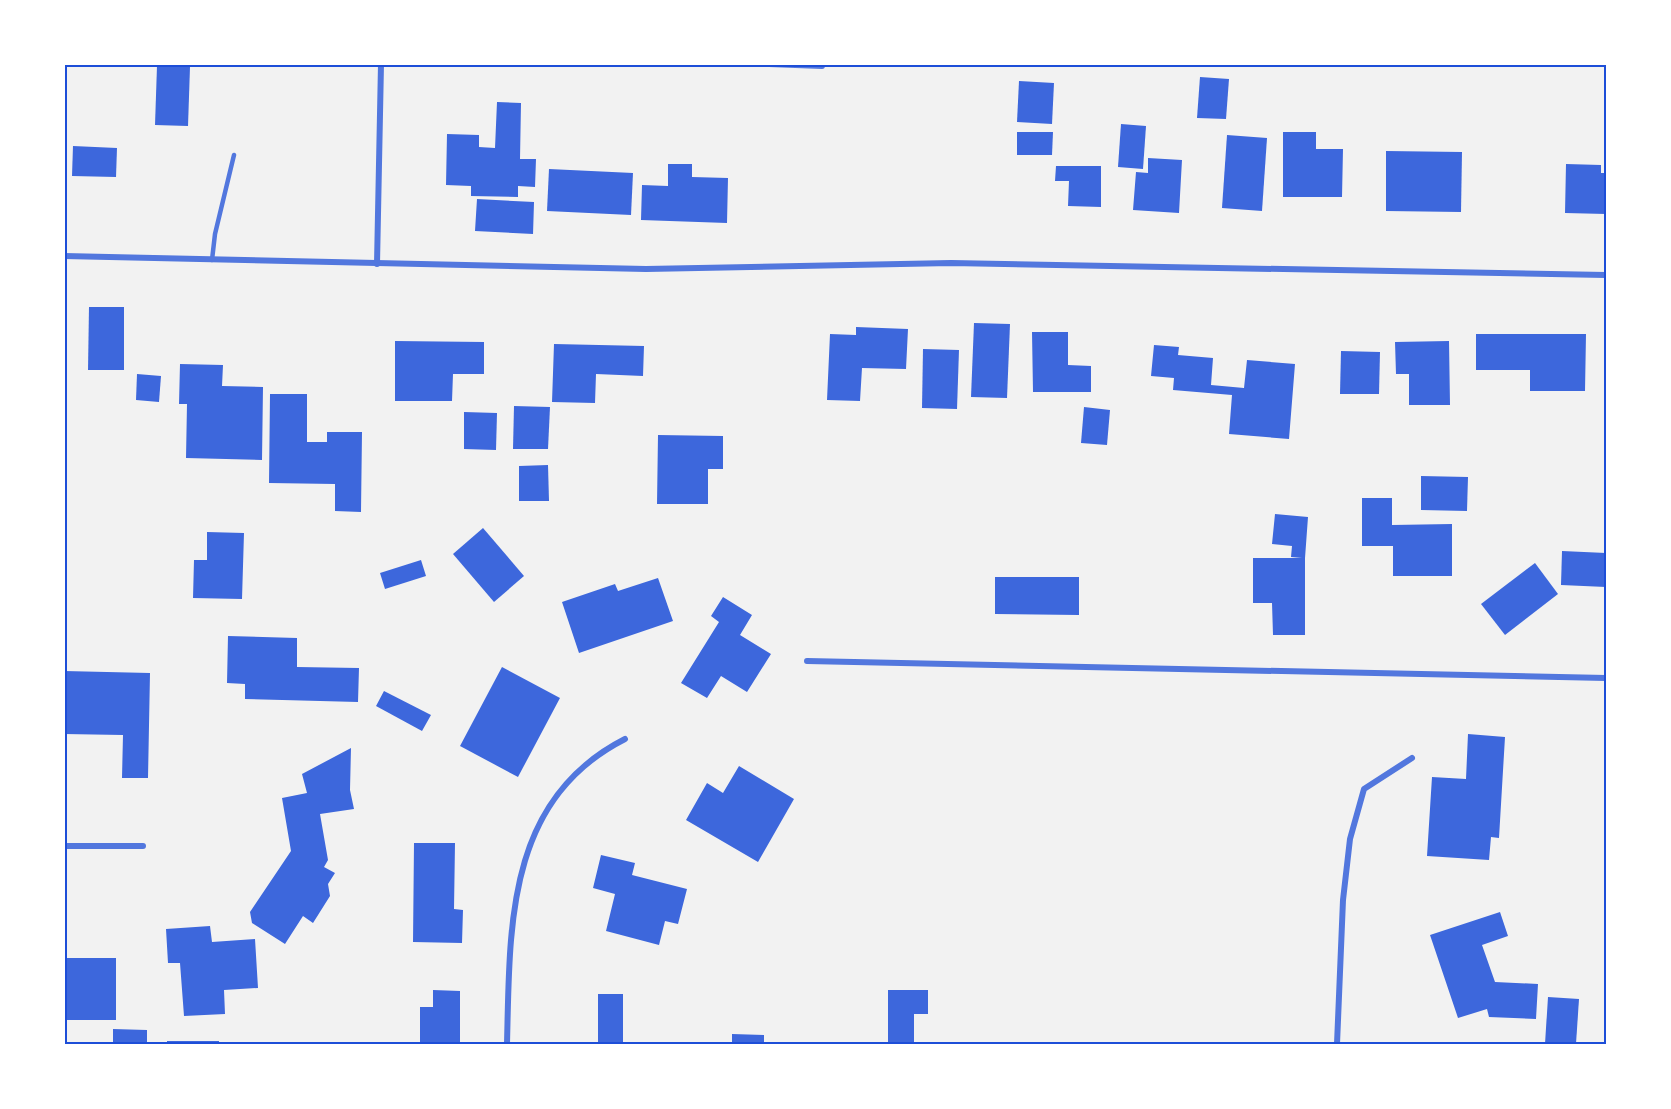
<svg xmlns="http://www.w3.org/2000/svg" width="1671" height="1109" font-family="'Open Sans',sans-serif">
  <style>
    .building { fill: #3d67dc }
    .lines { fill: none; stroke-linecap: round; stroke-linejoin: round }
    .service { stroke: #5277de; stroke-width: 4.5 }
    .minor { stroke: #5277de; stroke-width: 6 }
    .neatline { fill: none; stroke: #1d4ed8; stroke-width: 2 }
  </style>
  <rect width="100%" height="100%" fill="#f2f2f2"/>
  <g class="building">
    <polygon points="157,66 190,67 188,126 155,125"/>
    <polygon points="1200,77 1229,79 1226,119 1197,118"/>
    <polygon points="1019,81 1054,83 1052,124 1017,122"/>
    <polygon points="497,102 521,103 520,159 536,159 535,187 518,186 518,197 471,196 471,186 446,185 447,134 479,135 479,147 495,148"/>
    <polygon points="1121,124 1146,126 1143,169 1118,167"/>
    <polygon points="1017,132 1053,132 1052,155 1017,155"/>
    <polygon points="1283,132 1316,132 1316,149 1343,149 1342,197 1283,197"/>
    <polygon points="1227,135 1267,138 1262,211 1222,208"/>
    <polygon points="73,146 117,148 116,177 72,176"/>
    <polygon points="1386,151 1462,152 1461,212 1386,211"/>
    <polygon points="1148,158 1182,160 1179,213 1133,210 1136,172 1148,173"/>
    <polygon points="668,164 692,164 692,177 728,178 727,223 641,220 642,185 668,186"/>
    <polygon points="1566,164 1601,165 1601,173 1606,173 1606,214 1565,213"/>
    <polygon points="1056,166 1101,166 1101,207 1068,206 1069,181 1055,181"/>
    <polygon points="549,169 633,173 631,215 547,211"/>
    <polygon points="477,199 534,202 533,234 475,231"/>
    <polygon points="89,307 124,307 124,370 88,370"/>
    <polygon points="974,323 1010,324 1007,398 971,397"/>
    <polygon points="856,327 908,329 906,369 862,368 860,401 827,400 830,334 856,335"/>
    <polygon points="1032,332 1068,332 1068,365 1091,366 1091,392 1033,392"/>
    <polygon points="1476,334 1586,334 1585,391 1530,391 1530,370 1476,370"/>
    <polygon points="395,341 484,342 484,374 453,374 452,401 395,401"/>
    <polygon points="1449,341 1450,405 1409,405 1409,374 1396,374 1395,342"/>
    <polygon points="554,344 644,346 643,376 596,374 595,403 552,402"/>
    <polygon points="1154,345 1179,347 1178,355 1213,358 1211,385 1244,388 1247,360 1295,364 1289,439 1229,434 1232,395 1173,390 1174,378 1151,376"/>
    <polygon points="923,349 959,350 957,409 922,408"/>
    <polygon points="1341,351 1380,352 1379,394 1340,394"/>
    <polygon points="180,364 223,365 222,386 263,387 262,460 186,458 187,404 179,404"/>
    <polygon points="137,374 161,376 159,402 136,400"/>
    <polygon points="270,394 307,394 307,442 327,442 327,432 362,432 361,512 335,511 335,484 269,483"/>
    <polygon points="514,406 550,407 548,449 513,449"/>
    <polygon points="1084,407 1110,410 1107,445 1081,443"/>
    <polygon points="464,412 497,413 496,450 464,449"/>
    <polygon points="658,435 723,436 723,469 708,469 708,504 657,504"/>
    <polygon points="548,465 549,501 519,501 519,466"/>
    <polygon points="1421,476 1468,477 1467,511 1421,510"/>
    <polygon points="1362,498 1392,498 1392,525 1452,524 1452,576 1393,576 1393,546 1362,546"/>
    <polygon points="1275,514 1308,517 1305,558 1305,635 1273,635 1272,603 1253,603 1253,558 1302,558 1291,557 1292,546 1272,544"/>
    <polygon points="483,528 524,576 494,602 453,554"/>
    <polygon points="207,532 244,533 242,599 193,598 194,560 207,560"/>
    <polygon points="1562,551 1606,553 1606,587 1561,585"/>
    <polygon points="421,560 426,576 385,589 380,573"/>
    <polygon points="1535,563 1558,594 1505,635 1481,604"/>
    <polygon points="995,577 1079,577 1079,615 995,614"/>
    <polygon points="658,578 673,621 579,653 562,602 615,584 618,591"/>
    <polygon points="723,597 752,615 740,635 771,654 747,692 721,676 707,698 681,683 719,622 711,616"/>
    <polygon points="228,636 297,638 297,667 359,668 358,702 245,699 245,684 227,683"/>
    <polygon points="502,667 560,698 518,777 460,746"/>
    <polygon points="64,671 150,673 148,778 122,778 123,735 64,734"/>
    <polygon points="384,691 431,715 422,731 376,706"/>
    <polygon points="1468,734 1505,737 1499,838 1491,837 1489,860 1427,856 1432,777 1466,779"/>
    <polygon points="351,748 350,790 354,809 320,814 328,860 324,867 335,873 328,884 330,896 313,923 303,916 285,944 252,923 250,912 291,851 282,798 307,793 302,774"/>
    <polygon points="739,766 794,799 758,862 686,820 707,783 723,793"/>
    <polygon points="414,843 455,843 454,909 463,910 462,943 413,942"/>
    <polygon points="601,855 635,863 632,875 687,889 678,924 665,921 659,945 606,931 615,894 593,888"/>
    <polygon points="1500,912 1508,936 1482,945 1495,982 1538,984 1536,1019 1489,1017 1487,1009 1458,1018 1430,935"/>
    <polygon points="210,926 212,942 255,939 258,988 224,990 225,1014 184,1016 180,963 168,963 166,929"/>
    <rect x="64" y="958" width="52" height="62"/>
    <polygon points="433,990 460,991 460,1044 420,1044 420,1007 433,1007"/>
    <polygon points="888,990 928,990 928,1014 914,1014 914,1043 888,1043"/>
    <rect x="598" y="994" width="25" height="48"/>
    <polygon points="1548,997 1579,999 1576,1044 1545,1044"/>
    <polygon points="113,1029 147,1030 147,1044 113,1044"/>
    <polygon points="732,1034 764,1035 764,1044 732,1044"/>
    <rect x="167" y="1041" width="52" height="3"/>
  </g>
  <g class="lines">
    <polyline class="service" points="212,260 215,234 234,155"/>
    <g class="minor">
      <polyline points="769,64 822,66"/>
      <polyline points="64,256 646,269 951,263 1606,275"/>
      <polyline points="377,264 381,64"/>
      <polyline points="807,661 1606,678"/>
      <polyline points="64,846 143,846"/>
      <path d="M 507,1044 C 510,928 505,800 625,739"/>
      <polyline points="1337,1044 1343,900 1350,839 1364,789 1412,758"/>
    </g>
  </g>
  <rect width="1671" height="1109" fill="none" stroke="#ffffff" stroke-width="132"/>
  <rect x="66" y="66" width="1539" height="977" class="neatline"/>
</svg>
